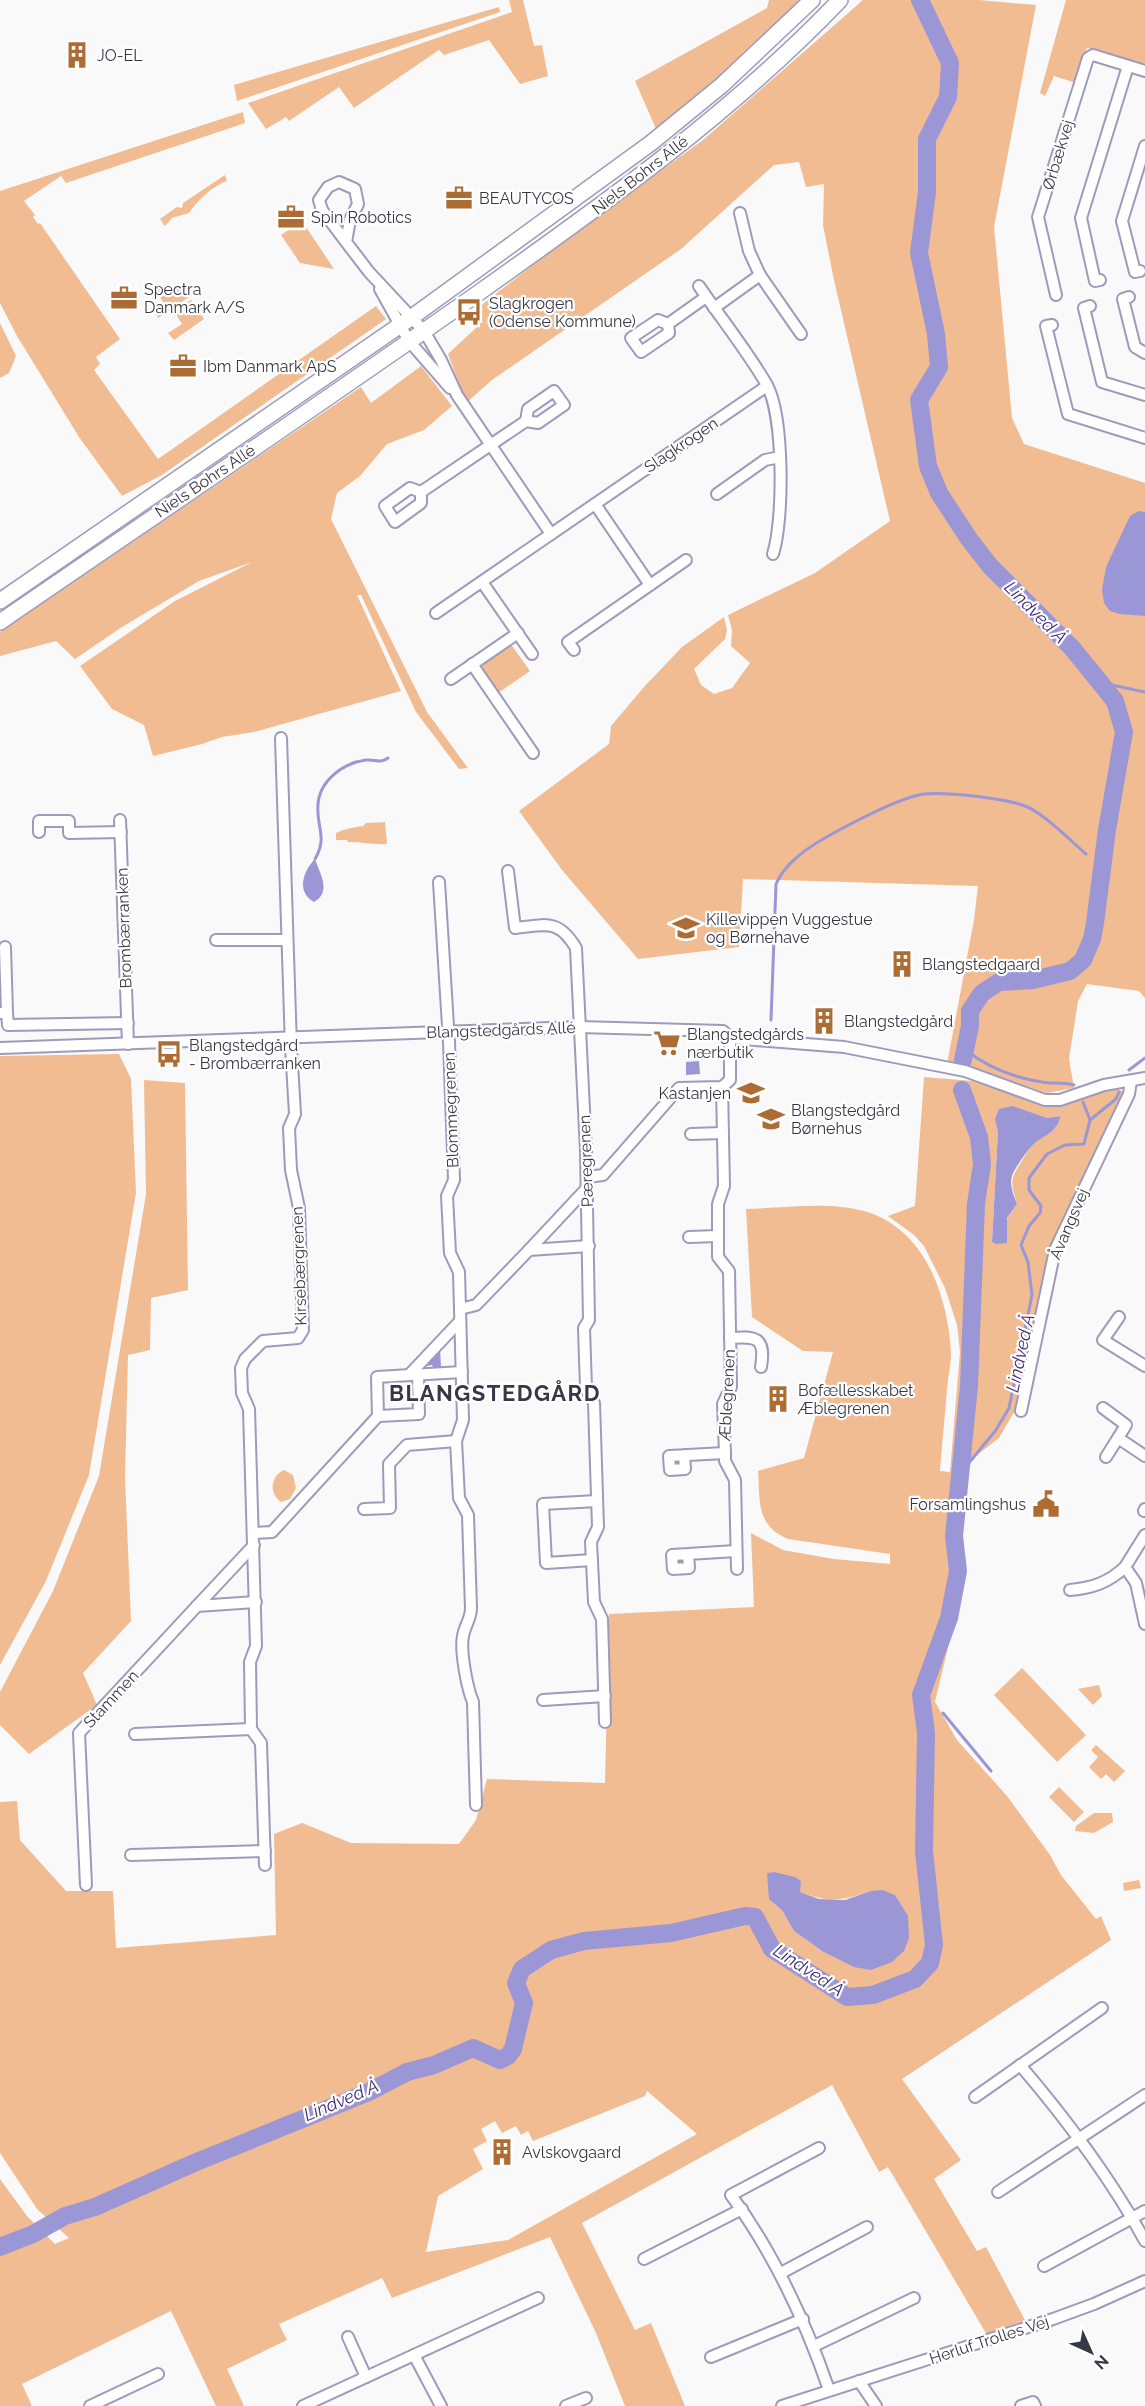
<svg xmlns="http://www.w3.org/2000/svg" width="1145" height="2406" font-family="Raleway,sans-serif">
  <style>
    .green { fill: #f1bc92; fill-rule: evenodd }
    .water { fill: #9b96d5 }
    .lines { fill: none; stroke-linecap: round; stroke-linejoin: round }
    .stream { stroke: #9b96d5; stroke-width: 3 }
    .river { stroke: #9b96d5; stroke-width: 18 }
    .street-casing { stroke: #9d9bbc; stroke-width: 14 }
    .secondary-casing { stroke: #9d9bbc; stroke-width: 18 }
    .street { stroke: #fff; stroke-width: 10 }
    .secondary { stroke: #fff; stroke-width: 15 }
    .labels { text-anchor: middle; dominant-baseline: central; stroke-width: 4.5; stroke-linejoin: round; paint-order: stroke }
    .poi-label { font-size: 16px; fill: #383745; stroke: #fff; text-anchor: start }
    .street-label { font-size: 16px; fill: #383745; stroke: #fff }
    .water-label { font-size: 18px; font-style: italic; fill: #3d2e79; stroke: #fff }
    .district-label { font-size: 22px; font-weight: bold; letter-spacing: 1.5px; fill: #383745; stroke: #fff }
  </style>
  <rect width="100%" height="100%" fill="#f9f9f9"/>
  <g class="green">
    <polygon points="509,0 523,0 534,46 542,45 548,76 520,84 489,40 444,55 439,50 354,108 339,87 289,121 286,117 266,129 248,103 512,12"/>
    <polygon points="769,0 802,0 784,20 657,131 635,81 767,8"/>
    <polygon points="863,0 979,0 1036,5 994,227 1012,418 1024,444 1145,483 1145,998 1139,991 1087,984 1078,1001 1069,1059 1074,1088 1047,1093 1001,1077 947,1064 974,920 978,886 743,879 739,947 638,959 562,870 519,811 609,744 611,726 644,687 682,647 724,617 727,630 725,639 694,669 701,685 714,694 732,688 750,663 731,646 732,630 728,615 815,573 890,521 834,280 823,225 824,184 806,187 799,162 774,165 681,249 492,380 466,403 448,354 477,327 470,314 556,247 703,140"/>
    <polygon points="1066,0 1145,0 1145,66 1087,48 1076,83 1054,76 1045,96 1040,93"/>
    <polygon points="499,7 500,12 237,101 234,85"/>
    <polygon points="243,112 245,123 66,183 61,176 24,201 35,215 33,217 38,224 40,223 120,339 96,357 100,364 94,370 158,459 376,306 386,319 162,475 122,496 79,437 17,336 0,303 0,191"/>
    <path d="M 225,175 L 227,181 C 211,187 198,200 189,213 L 172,218 L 165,226 L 160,219 L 177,207 L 182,208 L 183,203 Z"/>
    <polygon points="302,221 334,269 300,263 281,235"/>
    <path d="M 157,286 C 169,287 182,286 189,297 L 158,318 L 157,316 L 165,306 L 157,291 Z"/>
    <polygon points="191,300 204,319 174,340 168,333 182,324 174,311"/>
    <polygon points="0,323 16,356 9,373 0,378"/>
    <polygon points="421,366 452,406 424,430 387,444 360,476 337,493 331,519 427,712 468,768 459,769 416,712 361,595 357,595 401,691 254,732 222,737 202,744 153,756 144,725 112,709 80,666 175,601 252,562 199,581 122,627 75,659 56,641 0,656 0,632 361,387 371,403"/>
    <path d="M 510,643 L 530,671 L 498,693 C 491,683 480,673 483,661 Z"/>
    <path d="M 385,822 L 387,844 C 373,845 362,842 348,842 L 347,840 L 336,840 L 336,833 C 344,829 354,827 363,826 L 366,823 Z"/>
    <polygon points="119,1054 131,1079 136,1193 89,1475 46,1581 0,1665 0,1056"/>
    <path d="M 924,1077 L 985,1082 L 1043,1105 L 1067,1102 L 1115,1087 L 1123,1092 L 1053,1251 L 1017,1407 L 999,1438 L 955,1472 L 950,1562 L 962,1588 L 935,1702 L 957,1740 L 1007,1796 L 1050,1855 L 1061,1875 L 1096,1919 L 1101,1916 L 1111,1940 L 902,2079 L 961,2160 L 934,2179 L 977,2251 L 986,2247 L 1025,2320 L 987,2335 L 888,2167 L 879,2172 L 832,2085 L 582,2223 L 635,2330 L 651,2323 L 685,2406 L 625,2406 L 596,2333 L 550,2237 L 392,2298 L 382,2278 L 279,2324 L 287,2340 L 227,2369 L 244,2406 L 216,2406 L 171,2311 L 22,2384 L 32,2406 L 0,2406 L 0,2179 L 27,2216 L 55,2244 L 69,2238 L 37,2209 L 0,2153 L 0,1802 L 17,1801 L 20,1840 L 66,1891 L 113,1891 L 116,1948 L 276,1935 L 274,1834 L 302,1823 L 351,1843 L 459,1844 L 476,1820 L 487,1779 L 605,1783 L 609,1614 L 754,1607 L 751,1533 L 783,1550 L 834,1559 L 890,1564 L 890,1554 L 788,1539 C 756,1526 760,1501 758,1471 L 804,1458 L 833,1352 L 803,1351 L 752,1317 L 746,1209 C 783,1208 827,1201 864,1211 C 925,1228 948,1296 951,1353 C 951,1364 948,1377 947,1389 C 945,1416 942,1443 940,1471 L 950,1472 L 960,1352 L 957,1325 L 945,1288 L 924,1246 L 914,1235 L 888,1216 L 915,1206 ZM 1035,1115 L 1047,1118 L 1059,1116 C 1059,1132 1044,1135 1034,1143 C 1030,1147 1026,1154 1023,1159 C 1010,1179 1010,1181 1017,1204 L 992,1241 L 998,1131 ZM 871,1891 L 822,1951 L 794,1931 L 782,1910 L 800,1892 C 829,1903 842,1901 871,1891 ZM 647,2091 L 697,2134 L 508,2240 L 426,2252 L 438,2196 L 483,2169 L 473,2149 L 487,2141 L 481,2129 L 495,2121 L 502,2133 L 516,2126 L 521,2135 L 528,2131 L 533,2141 L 645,2096 Z"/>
    <polygon points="144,1080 185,1083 188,1290 151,1298 150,1350 128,1355 125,1478 131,1621 83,1673 97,1705 29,1754 0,1725 0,1692 53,1591 99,1476 146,1194"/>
    <path d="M 284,1470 L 293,1475 L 296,1488 L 290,1499 L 281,1502 C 269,1494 270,1476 284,1470 Z"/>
    <polygon points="1022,1668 1086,1735 1057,1762 994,1695"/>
    <polygon points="1099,1685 1102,1696 1093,1705 1078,1689"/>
    <polygon points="1096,1745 1125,1771 1114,1782 1106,1774 1101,1779 1089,1767 1098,1757 1091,1750"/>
    <polygon points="1059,1787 1084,1812 1074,1822 1049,1797"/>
    <polygon points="1094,1813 1112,1813 1113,1822 1094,1833 1075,1831 1076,1826"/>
    <polygon points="1139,1880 1141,1888 1124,1891 1123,1883"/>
  </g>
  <g class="water">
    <polygon points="1139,511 1145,512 1145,616 1119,614 1110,611 1104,603 1102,590 1106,567 1130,516"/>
    <path d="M 315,859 C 320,874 332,892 314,902 C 296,892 303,871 315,859 Z"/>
    <polygon points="699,1061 700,1074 686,1075 686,1062"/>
    <path d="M 1012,1106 L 1047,1118 L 1060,1116 C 1059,1130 1046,1135 1036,1142 C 1030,1146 1014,1169 1012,1176 C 1009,1185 1014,1196 1017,1204 L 1007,1218 L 1007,1243 L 996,1244 L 992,1242 L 998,1131 L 995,1119 L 999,1109 Z"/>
    <polygon points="440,1348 441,1367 433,1367 432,1365 422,1367"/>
    <polygon points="774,1872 795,1877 801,1881 800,1892 819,1899 845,1900 871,1891 883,1890 895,1895 908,1916 909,1938 904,1951 892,1962 871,1970 854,1967 822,1951 794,1931 782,1910 769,1899 767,1873"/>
  </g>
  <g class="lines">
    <g class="stream">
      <polyline points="1102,683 1145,692"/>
      <path d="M 315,859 C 328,837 316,827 318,805 C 319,781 343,763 366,760 C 375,759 380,764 388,758"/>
      <path d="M 771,1020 L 776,884 C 780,875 787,866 795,859 C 813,841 900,796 925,794 C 946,792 1005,798 1025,806 C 1042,812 1071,841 1086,854"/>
      <path d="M 964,1049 C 986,1066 1014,1078 1042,1082 C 1053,1084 1063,1082 1074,1085"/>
      <polyline points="1129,1070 1145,1058"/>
      <polyline points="1090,1120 1116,1099 1119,1092"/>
      <polyline points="959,1475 996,1430 1009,1408 1032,1295 1028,1262 1021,1245 1029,1226 1040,1213 1041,1206 1029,1190 1029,1178 1047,1154 1065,1145 1084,1144 1090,1120 1083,1102"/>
      <polyline points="943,1713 991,1771"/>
      <polyline points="0,2246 0,2247"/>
    </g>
    <g class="river">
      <polyline points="920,0 950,63 948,97 927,139 927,192 919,253 936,334 939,367 919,400 928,466 939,493 969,539 990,566 1072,648 1115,701 1124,732 1107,830 1095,923 1092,939 1083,960 1070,971 1033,980 999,982 982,993 970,1011 970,1026 963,1060"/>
      <polyline points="0,2247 33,2234 65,2216 95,2207 194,2163 369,2092 407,2072 434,2065 473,2048 500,2060 508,2056 513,2049 524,2003 516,1983 522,1969 551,1950 584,1941 671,1933 745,1916 755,1917 772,1949 847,1997 873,1995 915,1979 930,1963 934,1945 924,1851 926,1733 921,1695 949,1618 958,1571 954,1536 969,1386 976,1204 982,1164 979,1137 962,1090"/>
    </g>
    <defs>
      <g id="street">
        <polyline points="740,213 749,251 760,275 801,334"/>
        <polyline points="346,242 350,220 358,204 355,189 339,182 328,187 319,200 322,210 346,242 369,272 424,331 441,360 457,395 551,534"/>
        <polyline points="1140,271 1135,272 1122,221 1145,146"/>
        <polyline points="1100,280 1095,281 1081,218 1128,66"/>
        <path d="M 699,286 C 720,317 748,352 767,385 C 784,417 784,519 773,554"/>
        <polyline points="380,289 409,341 450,388"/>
        <polyline points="1056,295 1038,217 1088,58 1093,55 1145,71"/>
        <polyline points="1129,297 1123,299 1135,347 1145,353"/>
        <polyline points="1090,306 1084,308 1102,382 1145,395"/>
        <polyline points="714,308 760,275"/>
        <polyline points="668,324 669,333 641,352 631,338 658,320 668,324 706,297"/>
        <polyline points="1052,325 1046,326 1068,414 1145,438"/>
        <polyline points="421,492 421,503 395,522 385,506 410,488 421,492 526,421 538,423 564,405 554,391 528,409 526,421"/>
        <polyline points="717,494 765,460 780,457"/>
        <polyline points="595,504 650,585"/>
        <polyline points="482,582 532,654"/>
        <polyline points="436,613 767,386"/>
        <polyline points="574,650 568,642 686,560"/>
        <polyline points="472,664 533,753"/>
        <polyline points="451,679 518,633"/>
        <polyline points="120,820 128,1044"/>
        <polyline points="39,832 39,821 69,821 69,833 121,832"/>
        <path d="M 508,871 L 515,928 C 545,925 558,918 576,948 L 586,1150 L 589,1320 L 584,1328 L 586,1388 L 594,1403 L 598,1527 L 591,1542 L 594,1602 L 602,1619 L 605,1722"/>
        <path d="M 439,882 L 449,1042 L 454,1180 L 447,1196 L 450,1253 L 459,1272 L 463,1420 L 456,1441 L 459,1498 L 468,1515 L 471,1608 C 471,1619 465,1625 463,1636 C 460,1651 467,1688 473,1702 L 476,1805"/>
        <polyline points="216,940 287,940"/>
        <polyline points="5,947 7,1013"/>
        <polyline points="0,1013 7,1013 8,1025 128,1023"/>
        <polyline points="0,1048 579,1027 723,1031 730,1038 844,1047 965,1071 1045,1100 1060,1100 1104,1085 1145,1078"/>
        <polyline points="722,1087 724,1186 718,1204 718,1257 729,1271 731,1387 723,1404 725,1453 725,1461 735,1480 737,1569"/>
        <polyline points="691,1134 723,1133"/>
        <polyline points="587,1177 603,1175 679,1088 722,1087 730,1080 730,1038"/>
        <polyline points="689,1237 718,1236"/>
        <polyline points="529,1250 587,1188"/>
        <polyline points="460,1309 476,1305 529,1250 589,1246"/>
        <polyline points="1119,1317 1103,1340 1145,1366"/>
        <path d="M 730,1338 C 756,1336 766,1337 761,1367"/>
        <polyline points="409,1375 460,1321"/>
        <polyline points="1103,1408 1126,1425 1118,1438"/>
        <polyline points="1021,1411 1055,1250 1129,1094 1131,1081"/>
        <polyline points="378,1416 419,1414 418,1375"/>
        <polyline points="684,1455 685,1469 670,1470 669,1456 725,1453"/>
        <polyline points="1106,1457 1118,1438 1145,1456"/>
        <polyline points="364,1509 390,1508 389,1464 407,1445 456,1441"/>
        <polyline points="1144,1511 1145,1509"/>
        <polyline points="254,1533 272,1532 378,1416 377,1377 462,1372"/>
        <polyline points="1145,1535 1125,1567 1136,1583 1145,1624"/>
        <polyline points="688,1554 689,1568 673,1569 672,1555 736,1551"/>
        <polyline points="592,1560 546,1563 543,1504 597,1501"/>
        <path d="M 1070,1590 C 1092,1588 1108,1583 1125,1567"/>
        <polyline points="197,1606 254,1545"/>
        <polyline points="543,1700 605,1696"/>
        <polyline points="135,1734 251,1729"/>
        <polyline points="131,1855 265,1851"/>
        <polyline points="265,1865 261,1743 251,1729 250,1662 256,1646 249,1409 242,1393 241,1368 245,1359 263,1341 298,1338 303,1330 299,1208 291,1170 289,1128 295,1114 291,1047 281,738"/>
        <polyline points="86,1885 79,1733 197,1606 256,1602"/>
        <path d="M 1020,2065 C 1067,2120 1110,2177 1145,2241"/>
        <polyline points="975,2097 1102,2008"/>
        <path d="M 819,2148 L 731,2195 C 775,2255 805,2320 829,2390"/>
        <polyline points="998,2192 1145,2095"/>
        <polyline points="644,2259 742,2209"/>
        <polyline points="1044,2266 1145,2211"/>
        <polyline points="781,2273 867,2227"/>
        <polyline points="348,2337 366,2377"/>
        <polyline points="814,2346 914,2298"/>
        <polyline points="414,2355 441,2406"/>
        <polyline points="711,2357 803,2319"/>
        <polyline points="859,2381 876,2406"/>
        <polyline points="90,2406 158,2374"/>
        <polyline points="303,2406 538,2298"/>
        <polyline points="566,2406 586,2398"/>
        <polyline points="782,2406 1053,2319 1094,2304 1145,2281"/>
        <polyline points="1021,2406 1033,2402 1035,2406"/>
      </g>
      <g id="secondary">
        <polyline points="0,601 412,317 651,143 722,85 812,0"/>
        <path d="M 0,622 C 159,513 319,405 477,294 C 604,204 732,113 840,0"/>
      </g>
    </defs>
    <use href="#street" class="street-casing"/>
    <use href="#secondary" class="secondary-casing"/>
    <use href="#street" class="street"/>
    <use href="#secondary" class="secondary"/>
  </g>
  <defs>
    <symbol id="building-bare" viewBox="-9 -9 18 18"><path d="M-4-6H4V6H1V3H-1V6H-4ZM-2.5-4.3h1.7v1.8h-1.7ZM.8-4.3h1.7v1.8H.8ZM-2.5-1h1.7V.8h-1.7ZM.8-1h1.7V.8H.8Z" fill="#ac6c34" stroke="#fff" stroke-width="2.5" paint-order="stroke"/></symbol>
    <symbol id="office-bare" viewBox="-9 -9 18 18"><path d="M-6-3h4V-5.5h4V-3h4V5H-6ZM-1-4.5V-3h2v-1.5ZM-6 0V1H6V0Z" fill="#ac6c34" stroke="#fff" stroke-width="2.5" paint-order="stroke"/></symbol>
    <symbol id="bus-bare" viewBox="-9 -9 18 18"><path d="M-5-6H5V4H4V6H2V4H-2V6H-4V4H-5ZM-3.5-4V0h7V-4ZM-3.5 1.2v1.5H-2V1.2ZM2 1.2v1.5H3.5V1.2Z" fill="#ac6c34" stroke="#fff" stroke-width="2.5" paint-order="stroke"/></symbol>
    <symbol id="school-bare" viewBox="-9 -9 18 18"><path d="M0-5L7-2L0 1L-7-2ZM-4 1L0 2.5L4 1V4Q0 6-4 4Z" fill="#ac6c34" stroke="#fff" stroke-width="2.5" paint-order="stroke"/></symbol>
    <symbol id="supermarket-bare" viewBox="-9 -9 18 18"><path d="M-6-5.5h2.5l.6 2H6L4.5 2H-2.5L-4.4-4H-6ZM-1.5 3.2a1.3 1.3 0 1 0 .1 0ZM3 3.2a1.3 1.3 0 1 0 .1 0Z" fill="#ac6c34" stroke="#fff" stroke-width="2.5" paint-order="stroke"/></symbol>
    <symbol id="civic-bare" viewBox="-9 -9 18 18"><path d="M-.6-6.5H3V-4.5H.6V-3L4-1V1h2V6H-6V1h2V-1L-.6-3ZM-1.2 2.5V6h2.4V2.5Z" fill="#ac6c34" stroke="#fff" stroke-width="2.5" paint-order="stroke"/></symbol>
  </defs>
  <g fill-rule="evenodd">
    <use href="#building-bare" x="58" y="36" width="38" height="38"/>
    <use href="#office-bare" x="440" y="179" width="38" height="38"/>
    <use href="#office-bare" x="272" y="198" width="38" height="38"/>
    <use href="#office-bare" x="105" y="279" width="38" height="38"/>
    <use href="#bus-bare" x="450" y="293" width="38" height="38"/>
    <use href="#office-bare" x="164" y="347" width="38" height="38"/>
    <use href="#school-bare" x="667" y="909" width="38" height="38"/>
    <use href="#building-bare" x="883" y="945" width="38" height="38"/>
    <use href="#building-bare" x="805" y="1002" width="38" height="38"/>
    <use href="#supermarket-bare" x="648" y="1024" width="38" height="38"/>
    <use href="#bus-bare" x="150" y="1035" width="38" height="38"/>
    <use href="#school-bare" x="732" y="1074" width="38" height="38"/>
    <use href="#school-bare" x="752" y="1100" width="38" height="38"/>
    <use href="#building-bare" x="759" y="1380" width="38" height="38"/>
    <use href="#civic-bare" x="1027" y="1485" width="38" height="38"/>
    <use href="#building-bare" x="483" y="2133" width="38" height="38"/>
  </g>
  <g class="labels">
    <g class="poi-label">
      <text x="97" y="55">JO-EL</text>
      <text x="479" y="198">BEAUTYCOS</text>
      <text x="311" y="217">Spin Robotics</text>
      <text x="144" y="289">Spectra<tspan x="144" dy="18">Danmark A/S</tspan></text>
      <text x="489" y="303">Slagkrogen<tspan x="489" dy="18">(Odense Kommune)</tspan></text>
      <text x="203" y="366">Ibm Danmark ApS</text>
      <text x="706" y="919">Killevippen Vuggestue<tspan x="706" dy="18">og Børnehave</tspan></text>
      <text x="922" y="964">Blangstedgaard</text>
      <text x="844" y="1021">Blangstedgård</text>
      <text x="687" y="1034">Blangstedgårds<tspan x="687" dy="18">nærbutik</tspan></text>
      <text x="189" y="1045">Blangstedgård<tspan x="189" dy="18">- Brombærranken</tspan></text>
      <text x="731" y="1093" text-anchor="end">Kastanjen</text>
      <text x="791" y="1110">Blangstedgård<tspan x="791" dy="18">Børnehus</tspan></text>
      <text x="798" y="1390">Bofællesskabet<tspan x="798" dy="18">Æblegrenen</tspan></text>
      <text x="1026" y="1504" text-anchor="end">Forsamlingshus</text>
      <text x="522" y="2152">Avlskovgaard</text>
    </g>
    <g class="street-label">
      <text transform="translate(1058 155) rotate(-73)">Ørbækvej</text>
      <text transform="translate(640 175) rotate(-38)">Niels Bohrs Allé</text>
      <text transform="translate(681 445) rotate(-34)">Slagkrogen</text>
      <text transform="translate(205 481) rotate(-34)">Niels Bohrs Allé</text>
      <text transform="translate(124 928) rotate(-92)">Brombærranken</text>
      <text transform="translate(501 1030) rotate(-2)">Blangstedgårds Allé</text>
      <text transform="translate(451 1110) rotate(-92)">Blommegrenen</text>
      <text transform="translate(586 1161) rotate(-92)">Pæregrenen</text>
      <text transform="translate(1069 1224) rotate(-67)">Åvangsvej</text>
      <text transform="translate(299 1266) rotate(-92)">Kirsebærgrenen</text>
      <text transform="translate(727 1395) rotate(-87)">Æblegrenen</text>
      <text transform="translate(111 1699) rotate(-47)">Stammen</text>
      <text transform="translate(989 2340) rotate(-18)">Herluf Trolles Vej</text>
    </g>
    <g class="water-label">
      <text transform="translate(1036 612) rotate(45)">Lindved Å</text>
      <text transform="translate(1020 1353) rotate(-78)">Lindved Å</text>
      <text transform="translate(809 1970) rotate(33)">Lindved Å</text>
      <text transform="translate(341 2100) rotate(-23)">Lindved Å</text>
    </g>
    <g class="district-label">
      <text x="495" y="1393">BLANGSTEDGÅRD</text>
    </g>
  </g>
  <g transform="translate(1091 2352) rotate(135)" stroke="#ffffff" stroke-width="4.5" paint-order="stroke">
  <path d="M0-4.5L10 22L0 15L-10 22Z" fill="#383745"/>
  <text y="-9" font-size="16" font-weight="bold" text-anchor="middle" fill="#383745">N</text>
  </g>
</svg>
